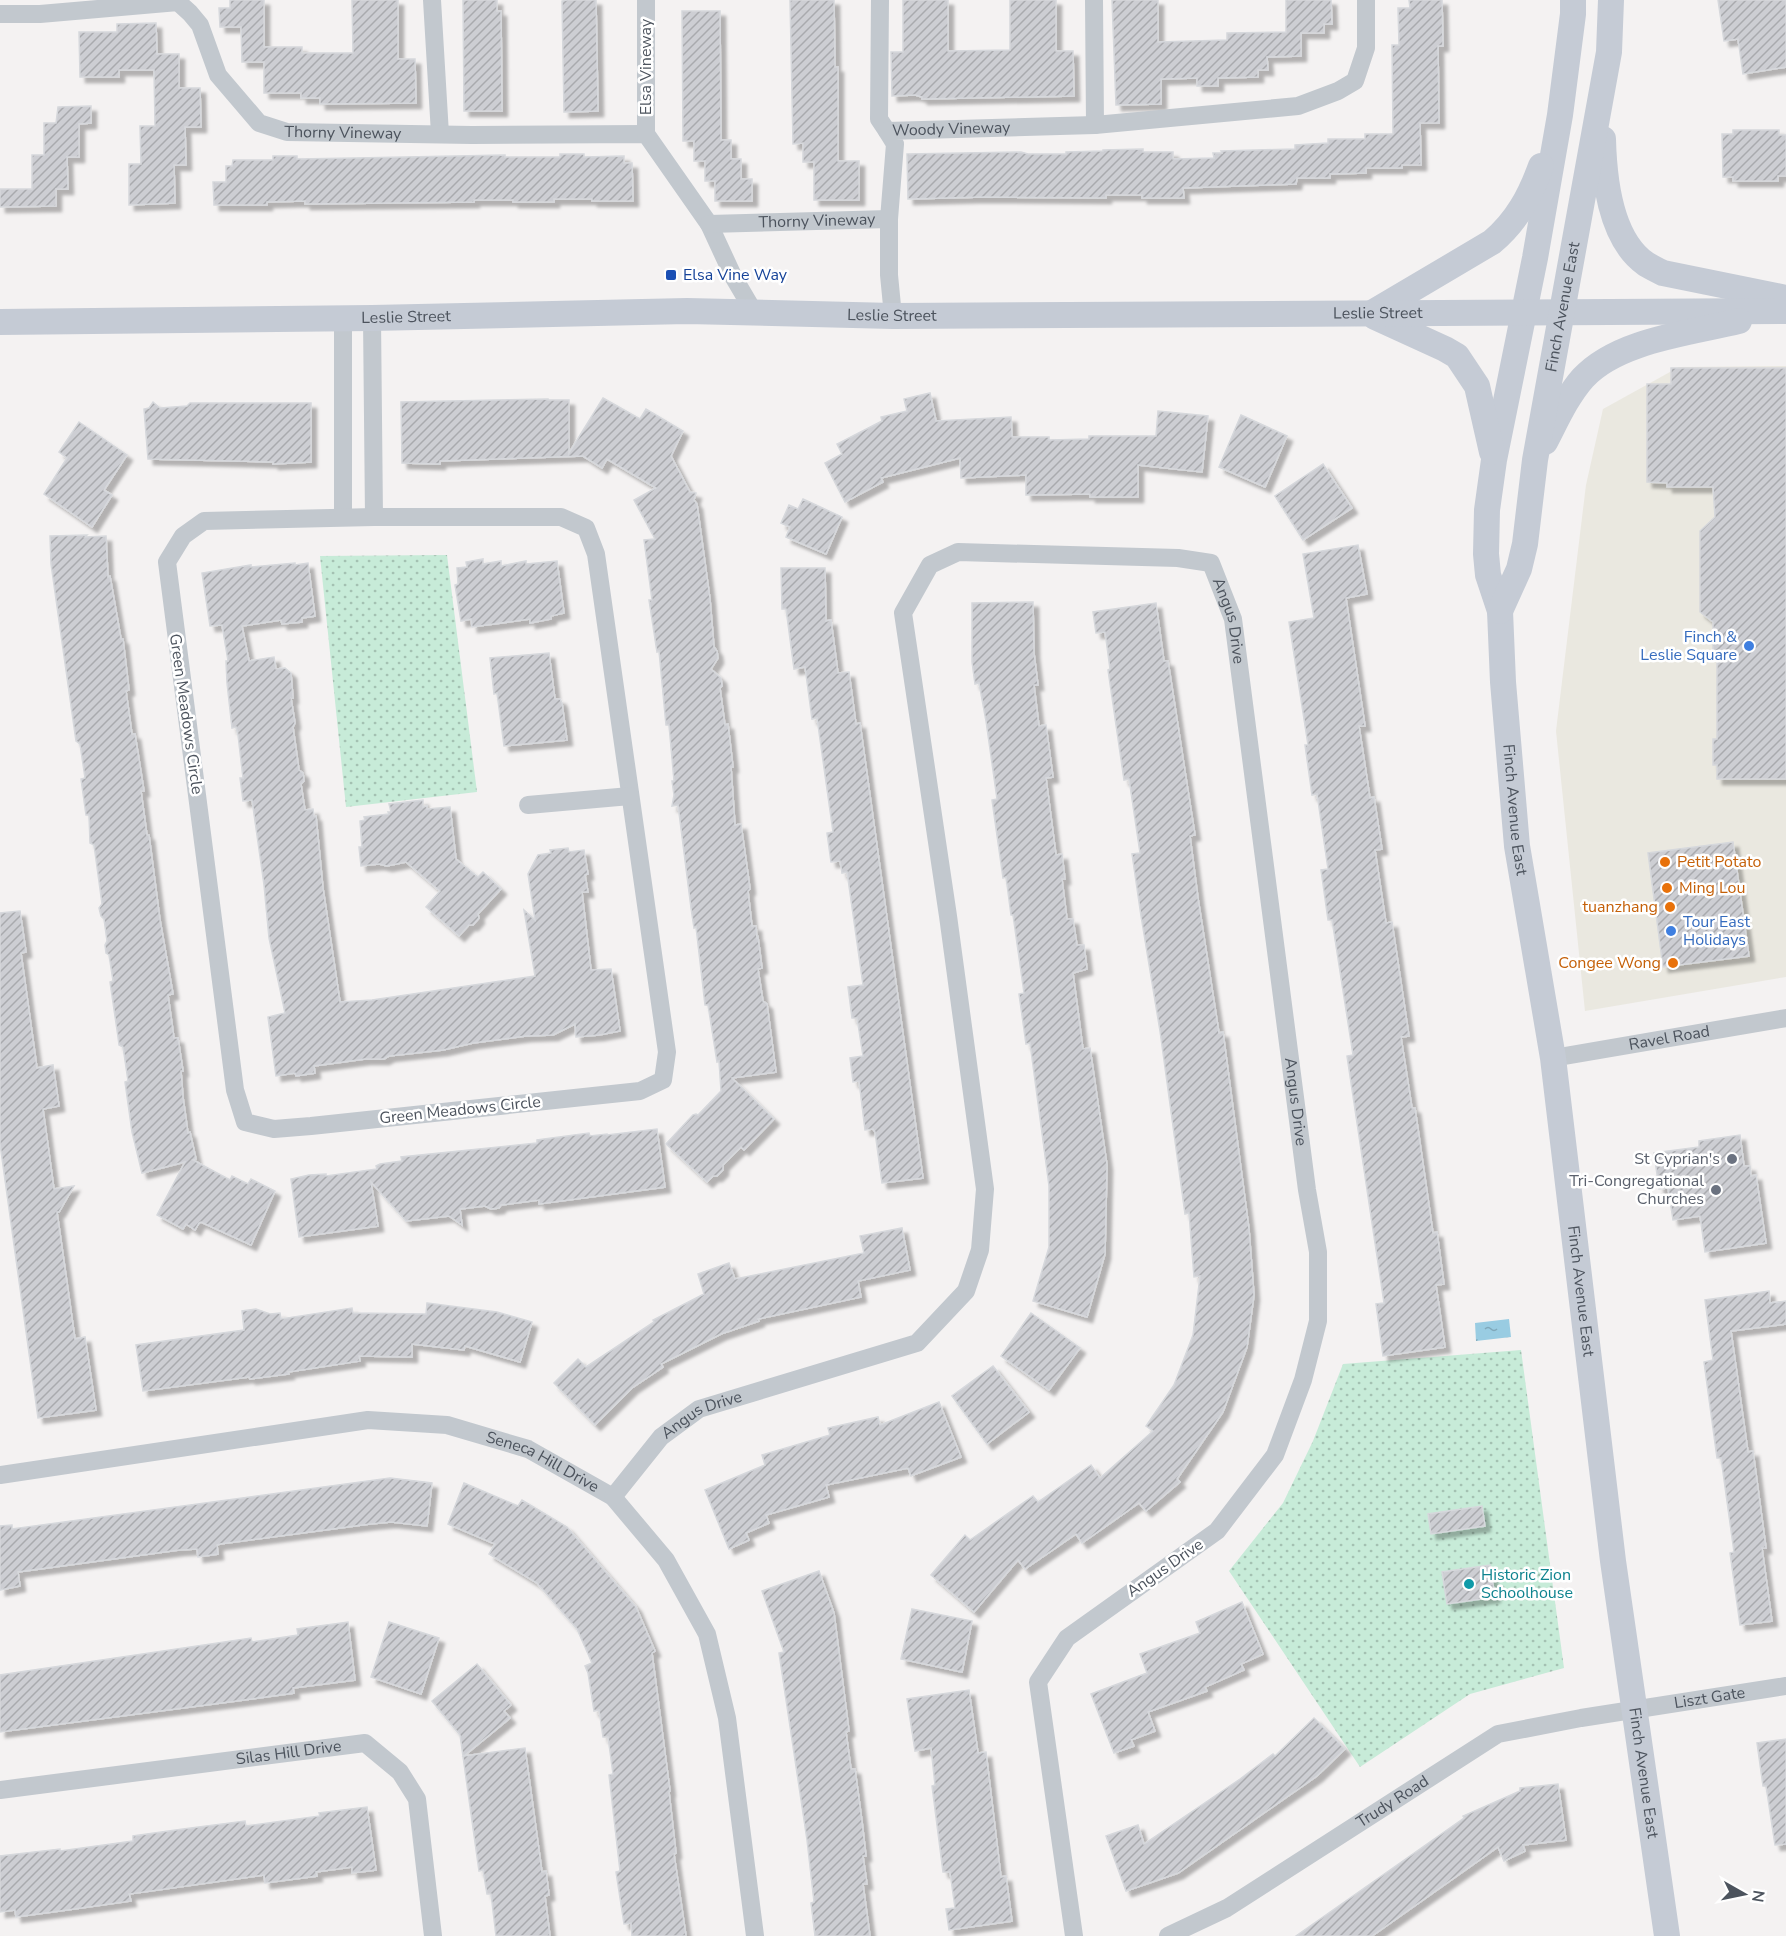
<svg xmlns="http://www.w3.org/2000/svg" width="1786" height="1936" font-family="'Nunito Sans',sans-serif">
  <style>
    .commercial { fill: #eae8e0 }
    .park { fill: url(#park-dots) }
    .water { fill: url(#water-ripples) }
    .building { fill: url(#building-hatch); stroke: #d6d8dc; stroke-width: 1.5; filter: url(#shadow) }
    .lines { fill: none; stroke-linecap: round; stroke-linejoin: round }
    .minor { stroke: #c2c8ce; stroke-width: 18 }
    .secondary { stroke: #c5cbd5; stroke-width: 26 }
    .transit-dot { fill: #1a4fb4; stroke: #fff; stroke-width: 2 }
    .shop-dot { fill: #3f7fe0; stroke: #fff; stroke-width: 2 }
    .food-dot { fill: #e8710a; stroke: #fff; stroke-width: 2 }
    .worship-dot { fill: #6b7280; stroke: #fff; stroke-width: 2 }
    .culture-dot { fill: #0f9aa8; stroke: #fff; stroke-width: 2 }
    .labels { text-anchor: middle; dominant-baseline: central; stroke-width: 5; stroke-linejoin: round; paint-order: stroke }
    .street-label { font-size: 16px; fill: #4c535d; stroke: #fff }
    .transit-label { font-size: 16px; fill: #164399; stroke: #fff; text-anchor: start }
    .shop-label { font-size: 16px; fill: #366cbe; stroke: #fff; text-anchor: end }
    .food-label { font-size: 16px; fill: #c56008; stroke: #fff; text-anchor: start }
    .worship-label { font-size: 16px; fill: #5b616d; stroke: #fff; text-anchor: end }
    .culture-label { font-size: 16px; fill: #0d838f; stroke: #fff; text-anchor: start }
  </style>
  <defs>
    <pattern id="park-dots" width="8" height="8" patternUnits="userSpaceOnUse" patternTransform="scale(1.5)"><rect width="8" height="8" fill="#c7ebd8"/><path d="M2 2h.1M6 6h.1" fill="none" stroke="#a4c1b2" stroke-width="1.8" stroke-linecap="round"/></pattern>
    <pattern id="water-ripples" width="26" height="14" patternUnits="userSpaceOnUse" patternTransform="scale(1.5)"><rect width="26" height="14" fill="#99cce2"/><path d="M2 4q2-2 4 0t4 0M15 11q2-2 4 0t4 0" fill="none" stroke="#7fa8ba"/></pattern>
    <pattern id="building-hatch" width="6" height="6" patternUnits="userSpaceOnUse" patternTransform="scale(1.5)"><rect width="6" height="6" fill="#cdced3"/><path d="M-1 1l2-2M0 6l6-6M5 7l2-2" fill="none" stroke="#a9aaae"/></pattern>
    <filter id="shadow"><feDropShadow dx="5.5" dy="5.5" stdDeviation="1.5" flood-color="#0004"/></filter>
  </defs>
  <rect width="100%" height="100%" fill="#f4f2f2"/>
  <polygon class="commercial" points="1786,366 1786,977 1585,1011 1556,731 1586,485 1603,409 1679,367"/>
  <g class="park">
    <polygon points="447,555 477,792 346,807 320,556"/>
    <polygon points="1521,1350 1564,1668 1470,1694 1360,1767 1229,1571 1283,1503 1313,1441 1343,1364"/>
  </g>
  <polygon class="water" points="1509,1319 1511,1337 1476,1341 1475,1323"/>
  <g class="building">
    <polygon points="230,0 264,0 264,47 302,47 302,53 353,53 352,0 398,0 398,59 415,59 416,103 320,104 320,98 301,98 301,93 264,93 264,62 242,62 241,27 220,27 219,8 230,8"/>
    <polygon points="463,0 497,0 497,11 501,11 502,111 464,111"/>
    <polygon points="567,0 596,0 598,111 564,112 562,1"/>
    <polygon points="790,0 834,0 835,67 838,67 838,161 859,161 859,200 814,200 814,162 803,162 803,143 793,144"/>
    <polygon points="903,0 948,0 948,51 1010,50 1010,0 1056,0 1056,51 1073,51 1074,96 922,99 922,97 915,95 892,96 891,52 903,52"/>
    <polygon points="1112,0 1158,0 1158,42 1227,40 1227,33 1286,32 1286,0 1331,0 1332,24 1324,24 1324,33 1301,33 1301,56 1267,57 1268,70 1258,70 1258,77 1218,78 1218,86 1197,86 1197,78 1161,79 1161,104 1116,105"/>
    <polygon points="1409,0 1442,0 1443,46 1438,46 1439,123 1420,123 1421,165 1402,165 1402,168 1366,168 1366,173 1330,174 1330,178 1297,178 1296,184 1183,188 1184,198 1142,198 1142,195 1106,195 1106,198 984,197 908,199 907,154 1021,152 1028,154 1066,154 1066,152 1103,151 1103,150 1143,149 1143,152 1173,152 1173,159 1214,158 1213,153 1222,153 1221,151 1295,149 1295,145 1328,143 1328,139 1365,139 1365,134 1393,134 1392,45 1399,45 1398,8 1410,8"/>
    <polygon points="1718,0 1786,0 1786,67 1743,74 1738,39 1724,41"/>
    <polygon points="682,11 720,11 721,140 731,140 731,159 741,159 741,179 752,179 752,201 715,201 715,181 705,181 705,161 694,161 694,141 683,141"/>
    <polygon points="156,23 157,54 179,54 179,88 200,88 201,127 185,127 186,165 174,165 175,203 129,205 129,164 141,164 140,126 155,126 154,70 119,70 119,77 80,77 79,32 117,32 117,24"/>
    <polygon points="91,106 91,123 79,124 79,157 67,157 68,189 56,189 56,206 0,207 0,189 32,189 32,155 44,155 44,123 56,123 58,107"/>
    <polygon points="1733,130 1779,130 1779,135 1786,135 1786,176 1778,176 1778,181 1733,181 1733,177 1723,177 1722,134 1733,134"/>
    <polygon points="560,154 584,154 584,157 624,156 624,163 632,163 633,201 592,201 592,199 554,199 554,202 513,202 513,200 474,200 474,202 305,204 305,201 267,202 267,205 214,205 213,182 226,182 226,166 232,166 233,160 273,160 273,156 297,156 297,159 355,158 505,155 505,157 560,157"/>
    <polygon points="1671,368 1786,368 1786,779 1717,779 1717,765 1713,765 1713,739 1717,739 1717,656 1713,656 1713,622 1700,612 1700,531 1715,517 1713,487 1667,487 1667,483 1647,482 1647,384 1671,384"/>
    <polygon points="930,393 936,421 1011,417 1012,437 1049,437 1049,440 1089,439 1089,436 1156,436 1158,411 1208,416 1202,472 1138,465 1138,497 1090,497 1090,494 1026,495 1026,475 961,478 960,458 881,478 883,482 845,502 825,463 842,454 837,444 882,421 881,417 907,411 904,399"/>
    <polygon points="603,398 640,419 646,409 683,431 671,456 690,492 696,493 694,500 697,504 710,599 714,647 717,651 718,658 711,669 721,678 722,686 720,688 725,725 728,724 733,767 731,767 735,825 741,824 749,881 750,889 748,891 752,926 756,926 757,938 758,937 762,968 758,969 763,1001 767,1004 776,1072 732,1078 774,1119 744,1150 741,1147 723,1165 723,1170 717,1176 713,1176 707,1182 666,1144 693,1115 696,1114 698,1115 721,1091 719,1061 717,1062 708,1005 705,1005 696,927 694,928 691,908 678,805 672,806 674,795 672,781 674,781 669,725 666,725 659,651 657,652 649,600 652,600 644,540 655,539 634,500 656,488 607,459 602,468 583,456 440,461 440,464 402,463 401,402 548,399 548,400 569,400 569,453"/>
    <polygon points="153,402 160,408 187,406 190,403 311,403 311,462 273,464 273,462 148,459 144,409 149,408"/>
    <polygon points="1241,415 1287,436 1265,487 1219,467"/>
    <polygon points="79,422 127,455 104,490 112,495 92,527 44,494 67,458 59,452"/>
    <polygon points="1323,464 1352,508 1303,540 1275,496"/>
    <polygon points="803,499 842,517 826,554 786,537 790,527 781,523 789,505 798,509"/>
    <polygon points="87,535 85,537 106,536 108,577 110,576 121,639 123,639 129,690 126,691 132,734 135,734 144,791 141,791 147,835 149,835 160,920 173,994 168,995 174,1038 178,1038 183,1071 181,1071 183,1097 188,1133 190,1132 196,1159 193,1160 230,1180 232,1176 248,1184 251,1179 275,1191 251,1245 201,1222 199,1223 195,1230 186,1224 183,1229 157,1215 185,1162 142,1173 132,1132 125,1082 128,1081 123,1047 119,1045 118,1037 110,982 113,981 109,955 106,953 105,945 107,941 104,919 101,916 99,908 102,904 94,845 90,843 89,815 86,815 81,779 85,778 80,744 76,741 51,564 50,536"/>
    <polygon points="1358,545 1367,594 1346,598 1365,726 1359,726 1370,798 1374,797 1382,849 1375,850 1386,923 1392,922 1409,1036 1401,1037 1412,1108 1415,1108 1433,1233 1437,1232 1444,1284 1436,1285 1445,1347 1383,1356 1376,1304 1384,1303 1347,1056 1353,1055 1332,920 1328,920 1321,870 1328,869 1317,794 1312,795 1305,745 1308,745 1289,622 1314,618 1303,554"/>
    <polygon points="483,559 483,564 501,561 501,566 526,561 526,564 557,561 564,613 551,616 551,619 530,623 530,619 472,627 471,619 461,621 455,585 458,584 457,568 467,567 466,562"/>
    <polygon points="295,563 295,565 308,563 315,616 302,618 302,622 282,624 281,620 242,626 249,661 274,657 276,669 285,668 291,673 293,698 291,698 295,723 293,727 299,770 303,773 304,781 301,784 305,810 313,809 314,816 316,816 323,888 340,1002 372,1000 535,976 524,910 535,920 528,874 538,855 551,853 550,850 568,848 569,852 584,850 588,874 585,875 588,892 582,892 591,970 611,969 620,1031 599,1035 576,1037 575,1024 553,1035 526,1036 473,1043 443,1050 389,1056 384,1059 365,1059 314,1066 315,1073 296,1076 295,1073 276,1076 268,1017 285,1013 269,938 264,885 252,800 243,801 240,778 243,778 238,735 236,727 232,728 227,683 226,661 228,661 222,625 210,626 202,573 251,565 251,567"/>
    <polygon points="781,568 825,568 826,621 831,620 838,673 849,672 856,724 860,723 923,1178 882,1183 875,1132 873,1129 865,1130 859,1081 853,1082 850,1058 863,1056 857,1018 852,1018 848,987 863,985 847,872 842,873 840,861 831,862 827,833 833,832 817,718 812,719 805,667 794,669 786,609 782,609"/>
    <polygon points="1033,602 1034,653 1038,685 1034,685 1039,726 1046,725 1053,777 1046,778 1056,855 1062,854 1065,879 1062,879 1067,919 1073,919 1077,945 1084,945 1087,969 1073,973 1083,1049 1090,1048 1107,1165 1105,1254 1087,1317 1033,1301 1049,1247 1049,1186 1030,1043 1026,1044 1019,994 1024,993 1013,915 1011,915 1006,877 1003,878 992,800 997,799 986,721 979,683 975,684 972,662 972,603"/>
    <polygon points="1156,603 1164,661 1168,661 1187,784 1195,835 1190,836 1198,898 1219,1033 1223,1032 1249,1229 1254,1295 1247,1347 1223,1412 1177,1479 1180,1482 1146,1511 1139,1503 1082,1543 1076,1534 1025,1569 1018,1560 974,1612 931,1575 965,1535 970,1540 1033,1496 1038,1502 1091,1465 1100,1478 1153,1431 1146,1426 1174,1385 1193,1335 1200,1276 1194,1277 1189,1213 1185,1214 1160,1031 1141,916 1132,854 1140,853 1129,779 1124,780 1108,670 1110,669 1105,632 1096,633 1093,612"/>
    <polygon points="549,653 555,699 560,699 562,703 567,740 504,746 497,693 494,694 490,658"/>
    <polygon points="423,800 423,807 427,806 427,809 450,807 456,859 478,877 483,872 501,889 478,914 479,918 473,925 469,925 459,936 426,907 440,891 406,862 387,866 379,864 361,866 359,847 362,847 360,821 365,820 364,817 389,814 388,812 391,812 389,804"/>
    <polygon points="1733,842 1749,956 1663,967 1648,853"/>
    <polygon points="20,911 26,952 21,953 37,1068 53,1065 59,1106 43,1109 54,1189 74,1186 59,1212 57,1212 75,1339 85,1337 96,1410 38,1418 0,1144 0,913"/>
    <polygon points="657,1129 665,1187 539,1204 539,1200 501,1205 499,1208 491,1209 485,1206 460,1209 462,1225 449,1216 406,1221 371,1182 378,1226 299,1237 291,1179 309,1175 326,1174 326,1176 377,1169 376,1166 380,1164 402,1161 401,1157 537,1143 537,1140 589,1133 590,1136 607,1134 607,1135"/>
    <polygon points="1740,1135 1744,1166 1750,1166 1751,1176 1756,1175 1766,1243 1705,1252 1700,1216 1673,1220 1668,1188 1659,1189 1654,1153 1699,1147 1699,1141"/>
    <polygon points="902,1228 910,1270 858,1281 861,1297 758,1319 759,1321 721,1334 661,1364 663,1367 632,1388 595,1425 554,1383 578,1359 586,1367 654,1322 653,1320 704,1294 698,1274 729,1263 735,1279 864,1253 860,1236"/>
    <polygon points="1769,1291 1770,1303 1786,1301 1786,1324 1731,1331 1748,1452 1753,1451 1766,1548 1762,1548 1772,1621 1740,1625 1730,1553 1734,1552 1721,1458 1717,1458 1704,1362 1713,1360 1705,1300"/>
    <polygon points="427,1303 497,1312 532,1322 520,1362 465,1346 464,1350 412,1344 412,1357 359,1356 360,1361 288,1372 289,1374 250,1379 249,1377 143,1391 136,1345 244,1330 242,1311 256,1309 270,1314 280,1313 281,1319 352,1308 353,1313 426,1314"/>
    <polygon points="1031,1313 1080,1348 1049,1390 1001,1356"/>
    <polygon points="993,1366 1029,1412 987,1444 952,1396"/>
    <polygon points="939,1402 961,1457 913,1475 911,1476 908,1468 826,1485 829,1497 766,1515 769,1523 746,1533 749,1540 729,1549 705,1490 765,1465 762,1455 830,1435 828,1428 878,1417 880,1425"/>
    <polygon points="390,1478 432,1483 427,1526 391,1522 370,1524 220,1544 217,1545 218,1554 198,1557 197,1549 179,1550 18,1572 20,1586 0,1590 0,1526 12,1525 12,1529"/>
    <polygon points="464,1483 518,1506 522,1500 567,1527 636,1607 655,1651 652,1653 670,1791 669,1792 676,1853 674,1854 686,1936 632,1936 631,1923 624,1924 616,1872 620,1871 609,1775 613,1774 608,1737 603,1737 599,1710 594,1711 588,1673 585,1666 592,1663 577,1629 537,1583 489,1554 495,1544 448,1524"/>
    <polygon points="1482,1506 1485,1526 1431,1534 1428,1514"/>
    <polygon points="1490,1565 1495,1597 1447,1604 1442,1572"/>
    <polygon points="819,1571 834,1613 849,1731 846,1732 851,1769 855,1769 862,1821 866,1856 863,1856 867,1884 863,1884 870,1936 815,1936 811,1903 814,1902 807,1840 779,1653 784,1652 762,1591"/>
    <polygon points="1242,1602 1263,1654 1241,1664 1244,1670 1205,1687 1207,1691 1148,1712 1155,1731 1131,1740 1134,1746 1114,1753 1091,1694 1147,1673 1140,1654 1200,1633 1196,1622"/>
    <polygon points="912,1609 972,1621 962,1672 901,1659"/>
    <polygon points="348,1622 355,1680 293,1688 294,1693 244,1700 0,1732 0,1675 251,1638 252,1642 298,1635 297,1629"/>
    <polygon points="389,1622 439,1638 421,1694 371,1677"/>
    <polygon points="477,1664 511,1705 504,1711 510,1718 464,1756 525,1748 542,1872 546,1871 549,1895 545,1896 550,1936 496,1936 491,1894 487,1894 483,1870 479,1871 460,1735 432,1701"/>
    <polygon points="969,1690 978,1753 986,1752 1001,1877 1006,1876 1012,1921 949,1930 946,1909 955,1908 950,1872 943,1872 932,1786 935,1785 931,1748 915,1751 907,1699"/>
    <polygon points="1314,1718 1345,1749 1317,1776 1178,1873 1126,1891 1106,1836 1138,1825 1144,1844 1240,1779 1273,1754 1275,1756"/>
    <polygon points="1786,1739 1786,1844 1775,1845 1766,1786 1763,1786 1757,1743"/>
    <polygon points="1558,1784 1566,1840 1523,1845 1525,1851 1504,1861 1498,1847 1372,1936 1296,1936 1464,1818 1463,1816 1520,1791 1520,1788"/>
    <polygon points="367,1807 376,1870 352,1873 352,1867 316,1872 317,1876 265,1883 264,1875 129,1894 131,1901 67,1910 16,1917 15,1910 0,1912 0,1856 60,1849 60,1851 133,1841 133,1836 183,1829 245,1821 246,1826 320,1816 319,1813"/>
  </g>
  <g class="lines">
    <g class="minor">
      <polyline points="432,0 440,134"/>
      <polyline points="880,0 879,119 887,131"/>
      <polyline points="1094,0 1095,125"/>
      <path id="s1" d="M 0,14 L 40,14 L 178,2 L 190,13 L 200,25 L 218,75 L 259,123 L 287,132 L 472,135 L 646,134 L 709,224 L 734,278 L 754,312"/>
      <polyline points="646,134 646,0"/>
      <path id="s2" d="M 709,224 L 889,219"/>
      <path id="s3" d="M 893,316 L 889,275 L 889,219 L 895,144 L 887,131 L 1095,125 L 1298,106 L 1338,91 L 1355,81 L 1366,48 L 1366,0"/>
      <polyline points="372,318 374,517"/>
      <polyline points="343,319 343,517"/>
      <polygon points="374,517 561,517 586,528 596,554 667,1052 663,1080 640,1091 311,1126 274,1129 245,1122 235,1090 167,562 183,536 204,521"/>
      <polyline points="528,805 630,796"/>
      <path id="s4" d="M 1553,1058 L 1786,1018"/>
      <path id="s5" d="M 0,1475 L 368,1420 L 447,1425 L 528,1449 L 613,1497 L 666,1560 L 707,1634 L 727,1718 L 755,1936"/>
      <path id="s6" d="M 613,1497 L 661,1437 L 699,1409 L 917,1343 L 966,1291 L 980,1250 L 985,1189 L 948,916 L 903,613 L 930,565 L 958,552 L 1178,558 L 1211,563 L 1233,619 L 1307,1190 L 1318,1252 L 1318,1321 L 1303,1380 L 1275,1455 L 1217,1531 L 1067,1638 L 1038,1682 L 1074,1936"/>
      <path id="s7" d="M 0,1790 L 365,1743 L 400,1772 L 417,1799 L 433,1936"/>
      <path id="s8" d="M 1168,1936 L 1227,1908 L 1498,1734 L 1581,1718 L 1786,1686"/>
    </g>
    <g class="secondary">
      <path id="s9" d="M 1573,0 L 1573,14 L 1560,115 L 1535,258 L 1494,460 L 1487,510 L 1486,554 L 1488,575 L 1500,611 L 1503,682 L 1517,846 L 1553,1058 L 1613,1561 L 1667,1936"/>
      <path d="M 1603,139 C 1604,178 1610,239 1646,264 C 1651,267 1657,270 1663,273 L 1786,298"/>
      <path d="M 1372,313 L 1492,242 C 1517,221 1530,196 1541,166"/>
      <polyline points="1375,317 1445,349 1457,356 1477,386 1492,452"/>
      <path id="s10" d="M 0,322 L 372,318 L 687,311 L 893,316 L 1786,311"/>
      <path d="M 1545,442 C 1556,421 1567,396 1583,378 C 1618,340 1691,333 1739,321"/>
      <path id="s11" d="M 1500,611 L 1519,569 L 1525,544 L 1535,460 L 1609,52 L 1611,0"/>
    </g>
  </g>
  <rect class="transit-dot" x="665" y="269" width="12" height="12" rx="3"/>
  <g class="shop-dot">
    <circle cx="1749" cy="646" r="6"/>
    <circle cx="1671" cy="931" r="6"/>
  </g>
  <g class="food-dot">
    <circle cx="1665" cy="862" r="6"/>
    <circle cx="1667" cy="888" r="6"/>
    <circle cx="1670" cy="907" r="6"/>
    <circle cx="1673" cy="963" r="6"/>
  </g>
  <g class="worship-dot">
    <circle cx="1732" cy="1159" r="6"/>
    <circle cx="1716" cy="1190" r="6"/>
  </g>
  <circle class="culture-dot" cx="1469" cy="1584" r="6"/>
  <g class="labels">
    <g class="street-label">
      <text transform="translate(646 67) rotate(-90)">Elsa Vineway</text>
      <text stroke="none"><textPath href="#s3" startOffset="252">Woody Vineway</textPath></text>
      <text stroke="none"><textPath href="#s1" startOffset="412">Thorny Vineway</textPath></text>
      <text stroke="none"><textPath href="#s2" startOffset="108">Thorny Vineway</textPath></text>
      <text stroke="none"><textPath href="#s11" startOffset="312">Finch Avenue East</textPath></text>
      <text stroke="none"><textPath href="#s10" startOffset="1378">Leslie Street</textPath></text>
      <text stroke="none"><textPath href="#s10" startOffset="892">Leslie Street</textPath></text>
      <text stroke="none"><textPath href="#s10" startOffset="406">Leslie Street</textPath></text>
      <text stroke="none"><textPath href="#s6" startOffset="1510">Angus Drive</textPath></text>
      <text transform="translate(186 714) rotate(82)">Green Meadows Circle</text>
      <text stroke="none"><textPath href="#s9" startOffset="820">Finch Avenue East</textPath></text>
      <text stroke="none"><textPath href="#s4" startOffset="118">Ravel Road</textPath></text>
      <text stroke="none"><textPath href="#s6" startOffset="1996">Angus Drive</textPath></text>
      <text transform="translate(460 1110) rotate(-6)">Green Meadows Circle</text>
      <text stroke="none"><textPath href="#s9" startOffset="1306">Finch Avenue East</textPath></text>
      <text stroke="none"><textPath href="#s6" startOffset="124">Angus Drive</textPath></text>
      <text stroke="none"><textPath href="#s5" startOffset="554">Seneca Hill Drive</textPath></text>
      <text transform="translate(1165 1568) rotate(-35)">Angus Drive</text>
      <text stroke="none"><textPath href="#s8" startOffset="602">Liszt Gate</textPath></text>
      <text stroke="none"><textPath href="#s7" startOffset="291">Silas Hill Drive</textPath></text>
      <text stroke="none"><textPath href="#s9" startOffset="1792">Finch Avenue East</textPath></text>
      <text stroke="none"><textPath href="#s8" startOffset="262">Trudy Road</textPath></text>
    </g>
    <g class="transit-label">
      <text x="683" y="275">Elsa Vine Way</text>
    </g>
    <g class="shop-label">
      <text x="1737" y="637">Finch &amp;<tspan x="1737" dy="18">Leslie Square</tspan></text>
      <text x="1683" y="922" text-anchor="start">Tour East<tspan x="1683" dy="18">Holidays</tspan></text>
    </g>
    <g class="food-label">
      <text x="1677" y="862">Petit Potato</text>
      <text x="1679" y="888">Ming Lou</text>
      <text x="1658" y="907" text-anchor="end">tuanzhang</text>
      <text x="1661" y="963" text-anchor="end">Congee Wong</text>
    </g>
    <g class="worship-label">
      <text x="1720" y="1159">St Cyprian's</text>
      <text x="1704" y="1181">Tri-Congregational<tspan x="1704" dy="18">Churches</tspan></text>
    </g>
    <g class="culture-label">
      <text x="1481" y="1575">Historic Zion<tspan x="1481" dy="18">Schoolhouse</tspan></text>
    </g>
  </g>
  <g transform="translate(1744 1894) rotate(99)" stroke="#ffffff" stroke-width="4.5" paint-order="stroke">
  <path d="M0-4.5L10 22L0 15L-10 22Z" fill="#4c535d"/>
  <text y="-9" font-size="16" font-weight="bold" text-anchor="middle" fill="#4c535d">N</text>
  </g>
</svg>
